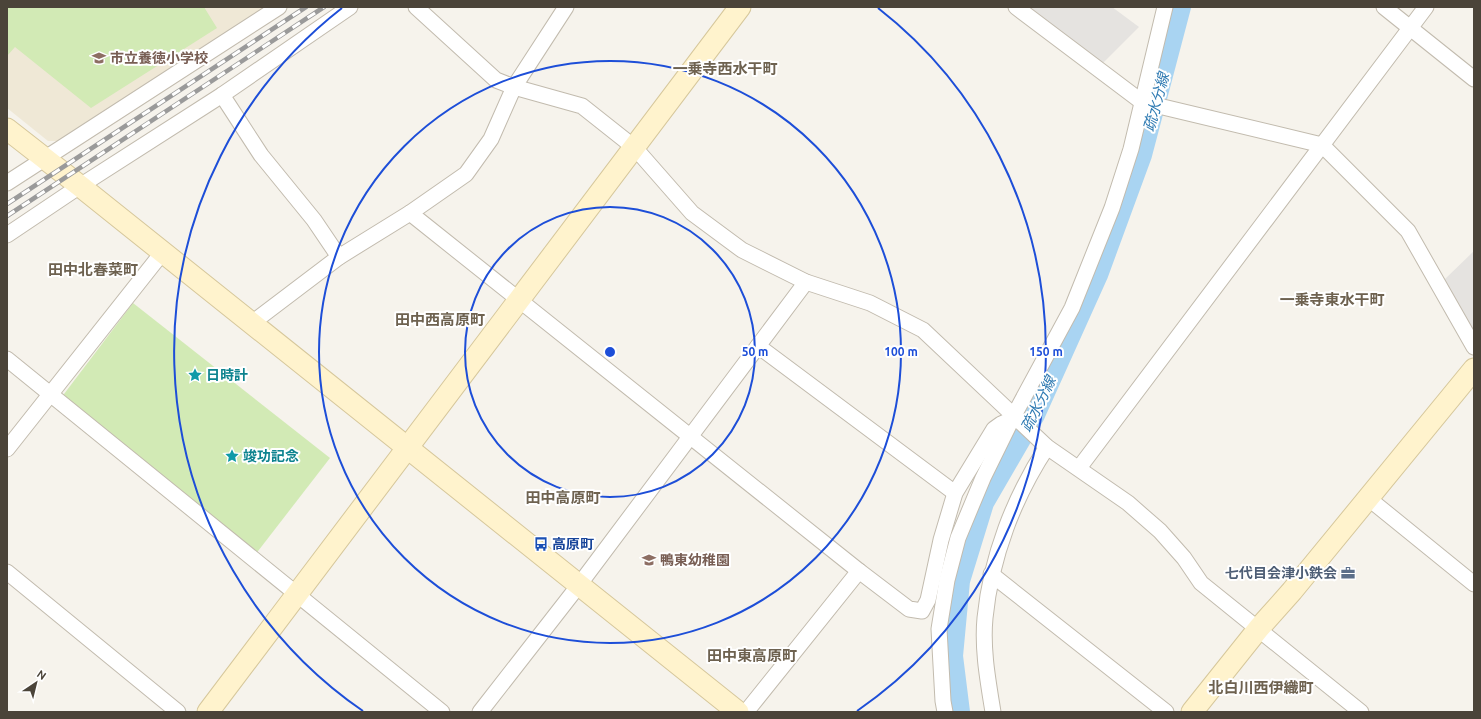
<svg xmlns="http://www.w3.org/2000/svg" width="1481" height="719" font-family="Ubuntu,'Noto Sans JP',sans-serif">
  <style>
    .education { fill: #efe8d6 }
    .green { fill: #d2eab5 }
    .parking { fill: #e5e3e0 }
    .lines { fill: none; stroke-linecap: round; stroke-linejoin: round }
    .canal { stroke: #a9d4f2; stroke-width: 20 }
    .street-casing { stroke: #c2bbae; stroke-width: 17 }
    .secondary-casing { stroke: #d6c79b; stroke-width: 23 }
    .street { stroke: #fff; stroke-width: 15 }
    .secondary { stroke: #fff3cd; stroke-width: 21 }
    .rail-casing { stroke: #9a9a9a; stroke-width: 4.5 }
    .rail { stroke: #fff; stroke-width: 3; stroke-dasharray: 9; stroke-linecap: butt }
    .ring { fill: none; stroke: #1d4ed8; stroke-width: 2 }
    .labels { text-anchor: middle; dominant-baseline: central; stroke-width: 4; stroke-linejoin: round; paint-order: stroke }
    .education-label { font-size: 14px; font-weight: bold; fill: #785e54; stroke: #fff; text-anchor: start }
    .culture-label { font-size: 14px; font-weight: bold; fill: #0d838f; stroke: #fff; text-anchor: start }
    .transit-label { font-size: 14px; font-weight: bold; fill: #164399; stroke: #fff; text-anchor: start }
    .service-label { font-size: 14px; font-weight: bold; fill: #4e5e75; stroke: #fff; text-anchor: end }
    .neighbourhood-label { font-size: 15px; font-weight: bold; fill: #6e6250; stroke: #fff }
    .water-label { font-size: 15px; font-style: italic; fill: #2e7ab2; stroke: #fff }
    .centre { fill: #1d4ed8; stroke: #fff; stroke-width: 2 }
    .ring-label { font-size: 12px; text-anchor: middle; font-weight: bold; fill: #1d4ed8; stroke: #fff; stroke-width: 4; stroke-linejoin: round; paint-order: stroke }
  </style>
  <rect width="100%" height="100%" fill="#f6f3ec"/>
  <polygon class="education" points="7,7 271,7 61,141 48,141 7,108"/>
  <g class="green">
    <polygon points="7,7 204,7 217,28 91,108 15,47 7,56"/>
    <polygon points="133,303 330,458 255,555 61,398"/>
  </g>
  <g class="parking">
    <polygon points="1027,7 1112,7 1139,27 1103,63"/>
    <polygon points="1474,251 1474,330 1473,330 1444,280"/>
  </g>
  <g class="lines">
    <polyline class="canal" points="960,712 953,656 960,581 984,503 1035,415 1098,275 1142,155 1181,7"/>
    <defs>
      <g id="street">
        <polyline points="416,7 496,80 514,87 582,106 635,148 692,213 742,250 806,282 870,303 923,330 1047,447 1128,503 1160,531 1184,558 1201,583 1361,712"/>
        <polyline points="1016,7 1142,102 1322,145 1408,231 1474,347"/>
        <polyline points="1384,7 1474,79"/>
        <polyline points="222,95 261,155 314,220 339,257"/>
        <polyline points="7,183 279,7"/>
        <polyline points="410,213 859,571 909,609 922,611 928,600 941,540 955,493 994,429 1001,424 1012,419"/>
        <polyline points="7,235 80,186 222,95 350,7"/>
        <polyline points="252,323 339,257 410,213 466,174 491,139 514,87 566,7"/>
        <polyline points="758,346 955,493"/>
        <polyline points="7,359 442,712"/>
        <polyline points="7,449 162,253"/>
        <polyline points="1079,468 1426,7"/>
        <polyline points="1368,498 1474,584"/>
        <polyline points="7,572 178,712"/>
        <polyline points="991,574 1166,712"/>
        <polyline points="480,712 579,585 806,282"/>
        <polyline points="746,712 859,571"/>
        <polyline points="945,712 943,701 939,629 947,580 958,538 983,478 1012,419 1072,308 1112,208 1131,149 1165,7"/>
        <path d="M 993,712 C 988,681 982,649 985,618 C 991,557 1014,497 1047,447"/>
      </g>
      <g id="secondary">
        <polyline points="7,129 80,186 738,712"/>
        <polyline points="208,712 740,7"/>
        <polyline points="1192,712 1259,628 1292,591 1474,369"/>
      </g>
    </defs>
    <use href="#street" class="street-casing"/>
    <use href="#secondary" class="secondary-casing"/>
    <use href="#street" class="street"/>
    <use href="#secondary" class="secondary"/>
    <defs>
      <g id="rail">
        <polyline points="7,204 306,7"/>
        <polyline points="7,216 324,7"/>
      </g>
    </defs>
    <use href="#rail" class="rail-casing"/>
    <use href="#rail" class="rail"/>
  </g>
  <g class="ring">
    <circle cx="610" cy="352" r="145"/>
    <circle cx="610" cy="352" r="291"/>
    <path d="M363 711A436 436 0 0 1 342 8M878 8A436 436 0 0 1 857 711"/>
  </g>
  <defs>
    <symbol id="school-bare" viewBox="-9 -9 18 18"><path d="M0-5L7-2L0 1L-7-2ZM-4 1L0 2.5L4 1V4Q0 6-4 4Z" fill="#8d6e63" stroke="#fff" stroke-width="2.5" paint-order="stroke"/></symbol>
    <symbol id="sight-bare" viewBox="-9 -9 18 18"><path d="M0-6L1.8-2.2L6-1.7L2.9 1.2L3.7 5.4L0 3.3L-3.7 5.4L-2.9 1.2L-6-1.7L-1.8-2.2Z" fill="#0f9aa8" stroke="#fff" stroke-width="2.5" paint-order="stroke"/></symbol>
    <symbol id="bus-bare" viewBox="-9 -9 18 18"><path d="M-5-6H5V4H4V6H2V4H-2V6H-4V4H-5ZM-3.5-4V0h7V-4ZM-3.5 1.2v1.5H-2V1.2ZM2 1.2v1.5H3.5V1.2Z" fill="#1a4fb4" stroke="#fff" stroke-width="2.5" paint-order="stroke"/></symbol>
    <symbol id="office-bare" viewBox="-9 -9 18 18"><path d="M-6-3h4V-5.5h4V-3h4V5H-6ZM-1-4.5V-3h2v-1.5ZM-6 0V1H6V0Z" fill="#5c6f8a" stroke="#fff" stroke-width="2.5" paint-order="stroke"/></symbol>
  </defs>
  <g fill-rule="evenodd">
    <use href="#school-bare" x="89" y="48" width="20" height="20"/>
    <use href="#sight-bare" x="185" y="365" width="20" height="20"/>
    <use href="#sight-bare" x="222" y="446" width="20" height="20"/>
    <use href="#bus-bare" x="531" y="534" width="20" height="20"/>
    <use href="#school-bare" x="639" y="550" width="20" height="20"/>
    <use href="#office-bare" x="1338" y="563" width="20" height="20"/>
  </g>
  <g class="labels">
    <g class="education-label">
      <text x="110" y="58">市立養徳小学校</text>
      <text x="660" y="560">鴨東幼稚園</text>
    </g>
    <g class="culture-label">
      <text x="206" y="375">日時計</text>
      <text x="243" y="456">竣功記念</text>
    </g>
    <g class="transit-label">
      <text x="552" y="544">高原町</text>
    </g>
    <g class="service-label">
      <text x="1337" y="573">七代目会津小鉄会</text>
    </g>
    <g class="neighbourhood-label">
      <text x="725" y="68">一乗寺西水干町</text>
      <text x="93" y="269">田中北春菜町</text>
      <text x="1332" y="299">一乗寺東水干町</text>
      <text x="440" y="319">田中西高原町</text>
      <text x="563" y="497">田中高原町</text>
      <text x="752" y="655">田中東高原町</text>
      <text x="1261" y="687">北白川西伊織町</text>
    </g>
    <g class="water-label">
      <text transform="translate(1156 102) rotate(-75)">疏水分線</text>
      <text transform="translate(1038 404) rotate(-64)">疏水分線</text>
    </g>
  </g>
  <circle cx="610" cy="352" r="6" class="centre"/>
  <g class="ring-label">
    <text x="755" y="356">50 m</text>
    <text x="901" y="356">100 m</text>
    <text x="1046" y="356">150 m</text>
  </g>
  <rect width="1481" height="719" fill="none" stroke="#4b4439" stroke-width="16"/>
  <g transform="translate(36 683) rotate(35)" stroke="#ffffff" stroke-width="3" paint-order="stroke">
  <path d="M0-3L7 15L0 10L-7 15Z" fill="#4b4439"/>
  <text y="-6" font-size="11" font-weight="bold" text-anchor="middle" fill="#4b4439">N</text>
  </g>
</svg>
